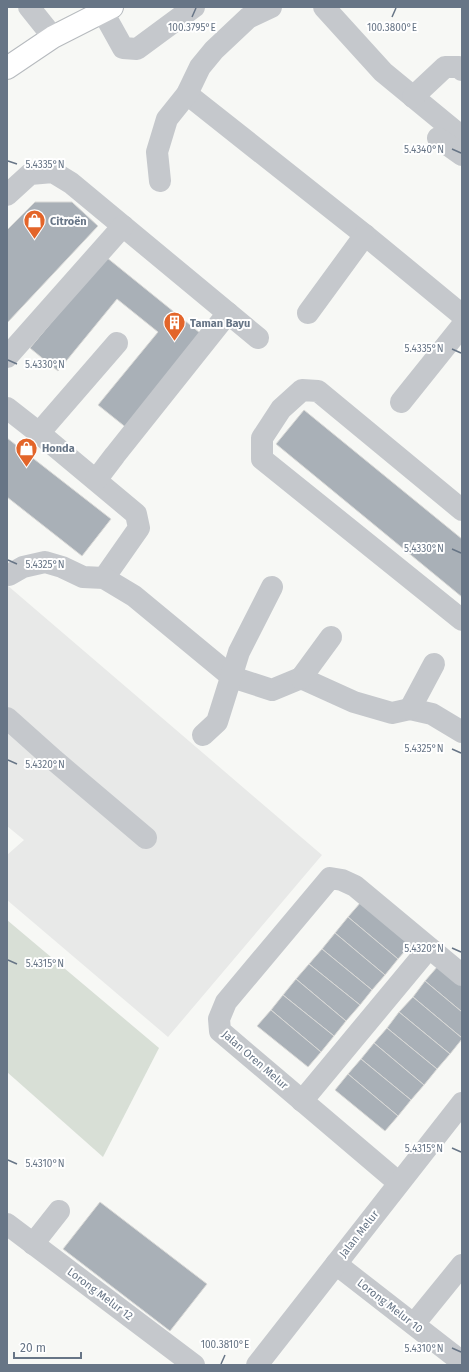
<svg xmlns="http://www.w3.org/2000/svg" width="469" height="1372" font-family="'Fira Sans',sans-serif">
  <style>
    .built { fill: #e8e9e8 }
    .green { fill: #d8dfd6 }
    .building { fill: #a9b0b7; stroke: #d9d9d7 }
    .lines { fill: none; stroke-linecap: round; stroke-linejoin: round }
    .major-casing { stroke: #b6babe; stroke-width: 24 }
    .minor { stroke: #c5c8cc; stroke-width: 22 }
    .major { stroke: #fff; stroke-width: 22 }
    .ticks { fill: none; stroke: #677586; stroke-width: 1.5 }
    .labels { text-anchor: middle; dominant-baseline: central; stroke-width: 4; stroke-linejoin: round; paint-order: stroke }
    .poi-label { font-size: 11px; font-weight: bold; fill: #677586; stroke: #fff; text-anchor: start }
    .street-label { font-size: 11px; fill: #677586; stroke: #fff }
    .ticks-label { font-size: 10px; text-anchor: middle; fill: #677586; stroke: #fff; stroke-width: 4; stroke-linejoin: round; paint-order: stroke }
  </style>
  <rect width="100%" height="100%" fill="#f7f8f5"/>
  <polygon class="built" points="7,585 322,855 168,1037 7,900 7,855 24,840 7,826"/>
  <polygon class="green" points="7,920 159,1048 103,1157 7,1072"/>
  <g class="building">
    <polygon points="35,202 72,202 98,226 7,323 7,230"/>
    <polygon points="106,257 205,337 128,429 98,405 158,332 117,299 58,371 30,348"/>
    <polygon points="304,410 462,539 462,597 276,444"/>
    <polygon points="7,438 111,519 82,556 7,497"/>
    <polygon points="361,902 411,944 398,959 348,917"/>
    <polygon points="348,917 398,959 385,975 335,933"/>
    <polygon points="335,933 385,975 372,990 322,949"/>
    <polygon points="322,949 372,990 360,1005 309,964"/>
    <polygon points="309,964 360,1005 346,1021 296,979"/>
    <polygon points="438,966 462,985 462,1012 425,981"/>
    <polygon points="296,979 346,1021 334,1036 283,995"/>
    <polygon points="425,981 462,1012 462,1038 413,997"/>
    <polygon points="283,995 334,1036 321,1052 271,1010"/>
    <polygon points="413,997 462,1038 462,1039 450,1054 399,1012"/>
    <polygon points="271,1010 321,1052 308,1067 257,1026"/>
    <polygon points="399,1012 450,1054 437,1069 387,1028"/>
    <polygon points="387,1028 437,1069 424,1085 374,1043"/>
    <polygon points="374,1043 424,1085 411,1100 361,1059"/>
    <polygon points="361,1059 411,1100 398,1116 348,1074"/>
    <polygon points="348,1074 398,1116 385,1131 335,1090"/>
    <polygon points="100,1202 207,1284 170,1331 63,1249"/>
  </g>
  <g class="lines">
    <defs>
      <polyline id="major" points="7,68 53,37 112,7"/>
    </defs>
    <use href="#major" class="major-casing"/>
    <g class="minor">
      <polyline points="29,7 53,37"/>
      <polyline points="324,7 383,72 462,137"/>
      <polyline points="103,12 123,48 137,49 194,7"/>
      <polyline points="187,94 365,235 462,315"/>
      <polyline points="413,97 445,67 459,67 462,70"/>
      <polyline points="438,138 462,155"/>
      <polyline points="160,181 157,152 167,119 187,94 200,67 214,50 248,18 271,7"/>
      <polyline points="7,195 30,174 53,172 71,183 258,338"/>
      <polyline points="308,313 365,235"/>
      <polyline points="7,357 123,226"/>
      <polyline points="401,402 462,326"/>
      <polyline points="7,408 39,433 136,514 139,528 104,578"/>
      <polyline points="39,433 117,343"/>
      <polyline points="96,480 115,455 228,313"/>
      <polyline points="462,510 318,391 302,390 281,409 262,438 262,459 462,620"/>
      <polyline points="9,575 23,567 45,562 62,567 83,577 104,578 134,596 232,677 272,690 301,678 354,702 392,713 410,709 432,714 462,732"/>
      <polyline points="301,678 331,637"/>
      <polyline points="410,709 434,664"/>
      <polyline points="7,718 54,760 146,838"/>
      <polyline points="203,735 217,722 239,652 272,587"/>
      <polyline points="302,1101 429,948"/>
      <polyline points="399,1183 220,1031 219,1019 226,1002 330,878 342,880 355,886 462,975"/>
      <polyline points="7,1224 194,1365"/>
      <polyline points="33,1244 59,1211"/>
      <polyline points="336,1264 462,1362"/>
      <polyline points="414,1324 462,1265"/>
      <polyline points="257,1365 462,1103"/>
    </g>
    <use href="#major" class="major"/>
  </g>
  <path class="ticks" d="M 192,17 L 196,8M 392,17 L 396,8M 452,149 L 461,153M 8,161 L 17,164M 452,349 L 461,353M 8,360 L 17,364M 452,549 L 461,553M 8,560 L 17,564M 452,749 L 461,753M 8,760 L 17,764M 452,948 L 461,952M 8,960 L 17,964M 452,1148 L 461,1152M 8,1160 L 17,1164M 452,1348 L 461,1352M 221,1364 L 225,1355"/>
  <defs>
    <symbol id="shop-pin" viewBox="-11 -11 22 30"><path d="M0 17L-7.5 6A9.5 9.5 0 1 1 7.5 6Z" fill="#e3652a" stroke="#fff"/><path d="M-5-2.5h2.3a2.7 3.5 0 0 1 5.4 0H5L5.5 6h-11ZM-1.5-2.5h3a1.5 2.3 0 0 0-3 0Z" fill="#fff"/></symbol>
    <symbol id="building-pin" viewBox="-11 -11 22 30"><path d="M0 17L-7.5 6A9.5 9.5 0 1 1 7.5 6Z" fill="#e3652a" stroke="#fff"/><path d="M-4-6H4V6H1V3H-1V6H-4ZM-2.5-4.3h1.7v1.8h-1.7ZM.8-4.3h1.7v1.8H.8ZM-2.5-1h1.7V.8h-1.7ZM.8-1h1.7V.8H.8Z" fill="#fff"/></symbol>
  </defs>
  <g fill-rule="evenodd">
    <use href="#shop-pin" x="22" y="208" width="25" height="34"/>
    <use href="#building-pin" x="162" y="310" width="25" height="34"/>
    <use href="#shop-pin" x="14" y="436" width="25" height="34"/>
  </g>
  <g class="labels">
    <g class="poi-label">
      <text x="50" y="221">Citroën</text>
      <text x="190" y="323">Taman Bayu</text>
      <text x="42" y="448">Honda</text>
    </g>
    <g class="street-label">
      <text transform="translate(255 1060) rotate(41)">Jalan Oren Melur</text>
      <text transform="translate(359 1234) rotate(-52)">Jalan Melur</text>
      <text transform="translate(100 1294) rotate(37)">Lorong Melur 12</text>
      <text transform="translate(390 1306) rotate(38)">Lorong Melur 10</text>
    </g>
  </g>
  <g class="ticks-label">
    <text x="192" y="31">100.3795°E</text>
    <text x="392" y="31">100.3800°E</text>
    <text x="424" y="153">5.4340°N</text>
    <text x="45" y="168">5.4335°N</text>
    <text x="424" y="352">5.4335°N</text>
    <text x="45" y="368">5.4330°N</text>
    <text x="424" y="552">5.4330°N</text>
    <text x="45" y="568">5.4325°N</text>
    <text x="424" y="752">5.4325°N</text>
    <text x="45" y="768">5.4320°N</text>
    <text x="424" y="952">5.4320°N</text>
    <text x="45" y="967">5.4315°N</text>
    <text x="424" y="1152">5.4315°N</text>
    <text x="45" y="1167">5.4310°N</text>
    <text x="225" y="1348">100.3810°E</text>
    <text x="424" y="1352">5.4310°N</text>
  </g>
  <rect width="469" height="1372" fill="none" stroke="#677586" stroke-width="16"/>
  <path d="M14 1352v6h67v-6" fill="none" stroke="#677586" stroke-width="2"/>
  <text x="20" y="1352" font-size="12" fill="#677586" stroke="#ffffff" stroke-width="3" paint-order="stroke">20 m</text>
</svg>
